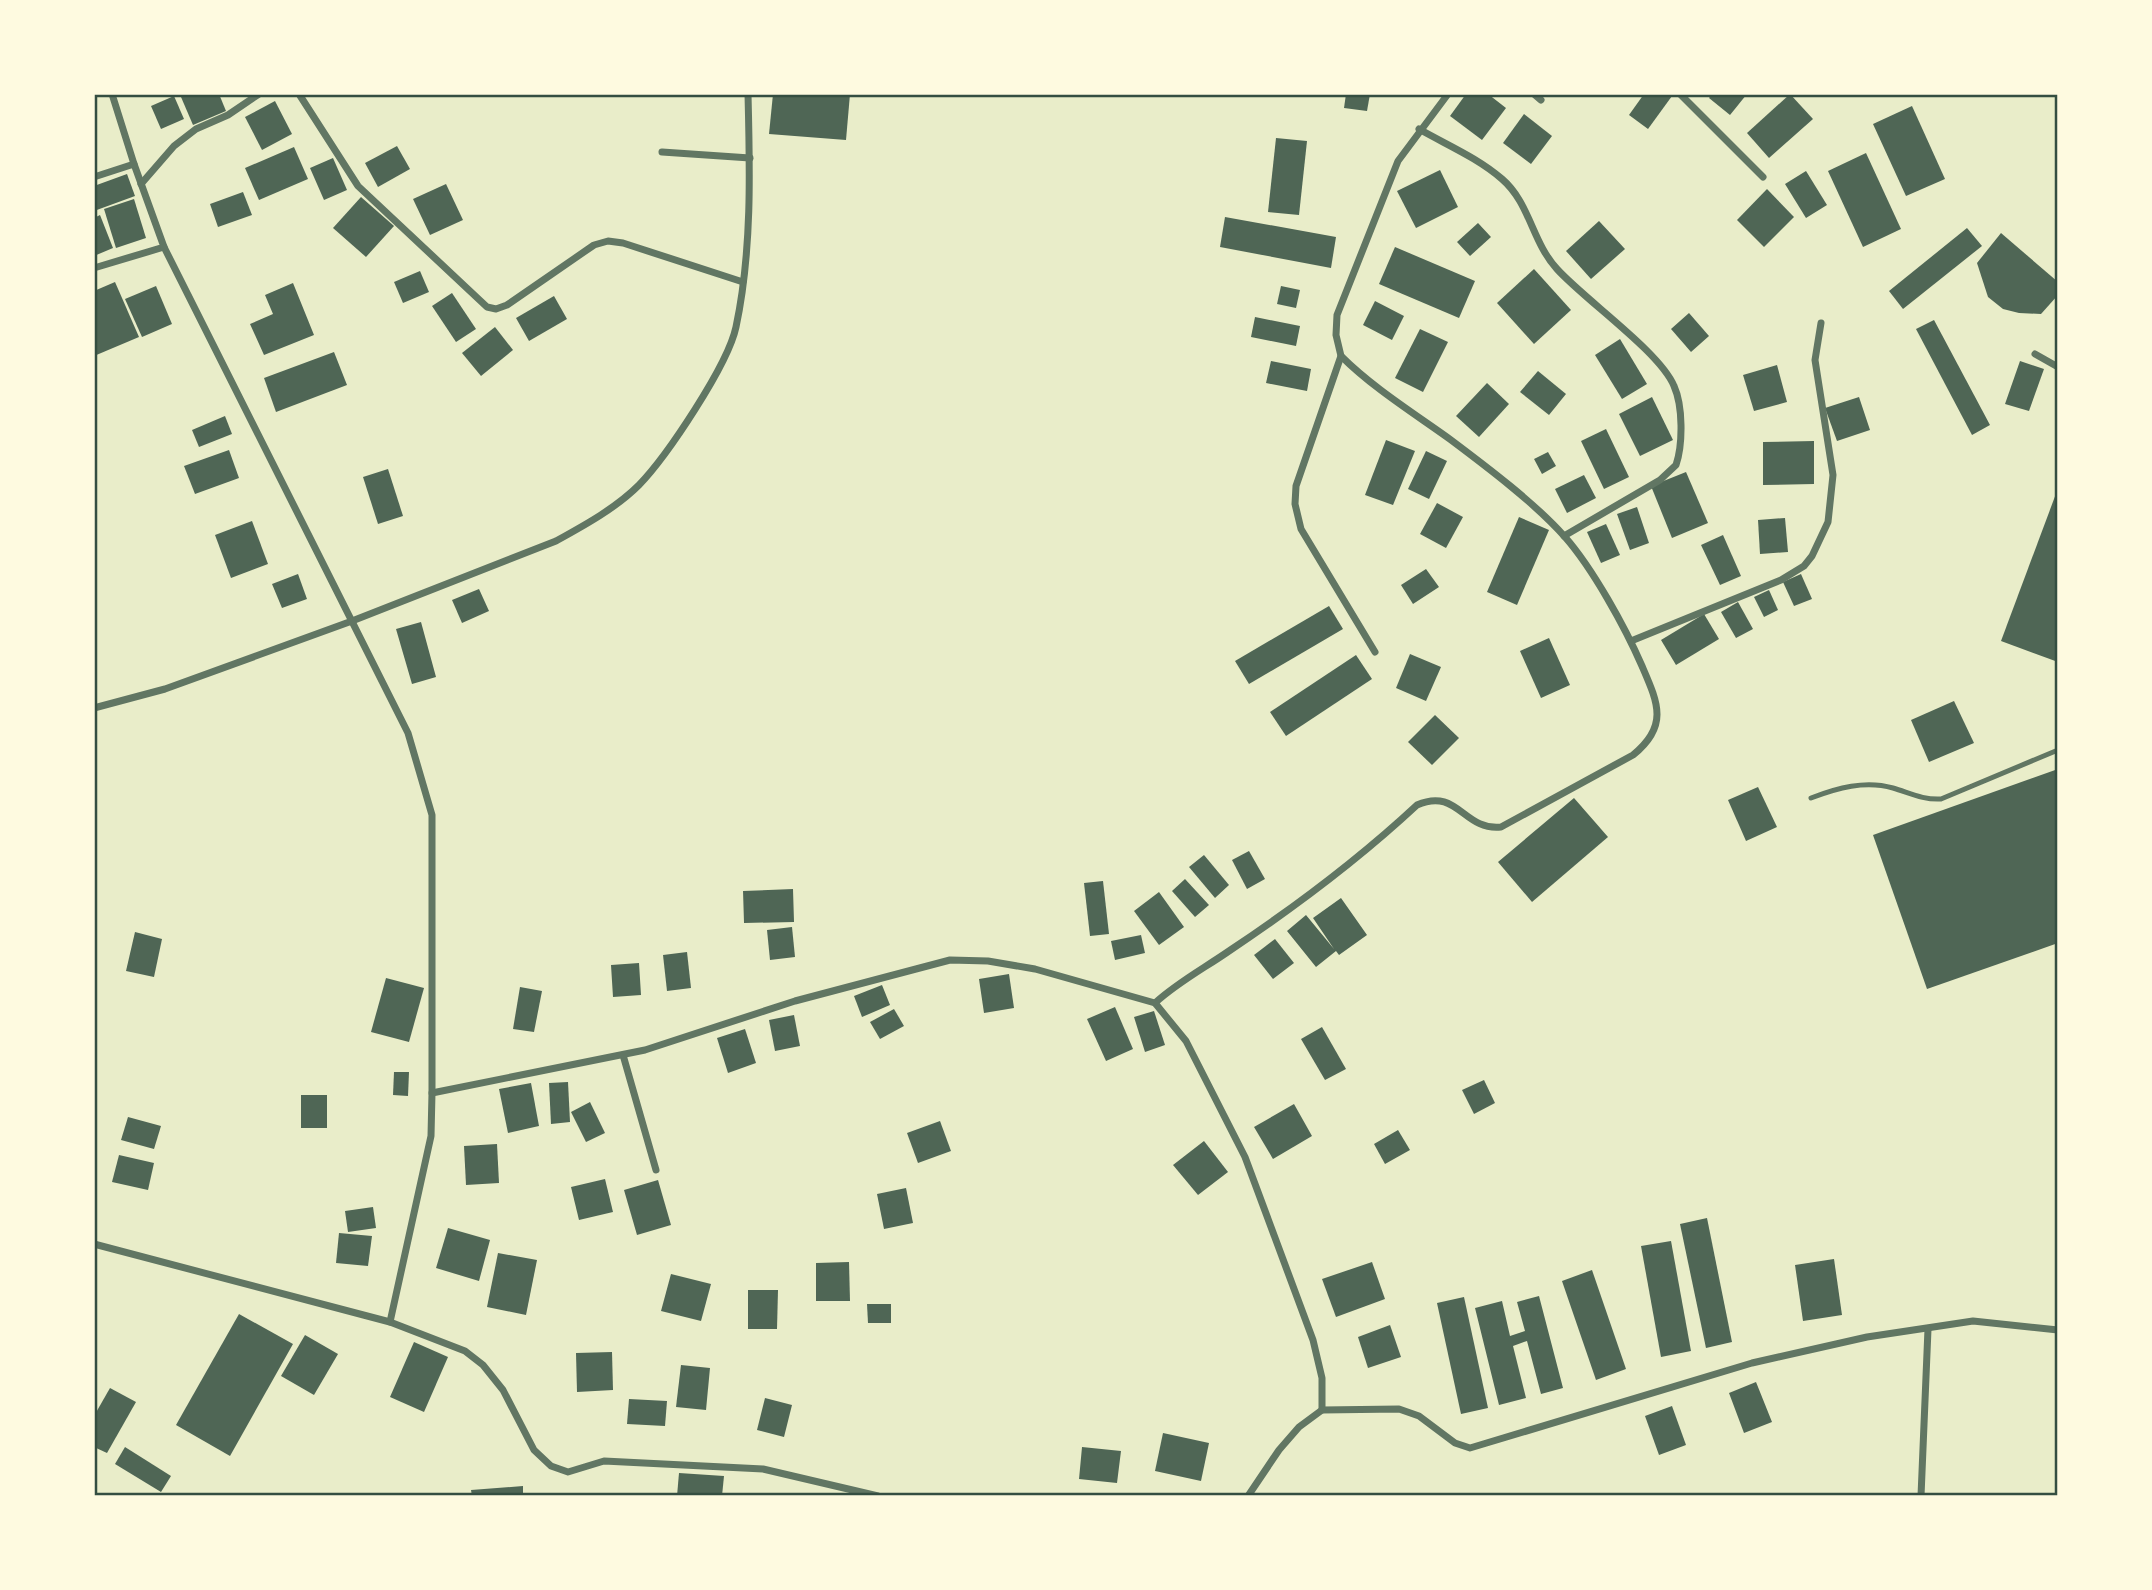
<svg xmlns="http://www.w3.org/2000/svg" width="2152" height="1590" font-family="'Exo 2',sans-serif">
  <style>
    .building { fill: #4f6655 }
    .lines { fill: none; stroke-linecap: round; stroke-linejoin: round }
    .service { stroke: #617663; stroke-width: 5 }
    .minor { stroke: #617663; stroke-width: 7 }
    .neatline { fill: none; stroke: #344e41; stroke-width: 2.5 }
  </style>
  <rect width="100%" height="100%" fill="#e9edc9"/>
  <g class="building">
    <polygon points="185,94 219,94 226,111 193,125 181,97"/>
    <polygon points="773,94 850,94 846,140 769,134"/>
    <polygon points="1346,94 1370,94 1367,111 1344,108"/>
    <polygon points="1466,94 1488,94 1506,108 1482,140 1450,116"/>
    <polygon points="1644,94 1672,96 1648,129 1629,115"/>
    <polygon points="1712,94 1747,94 1730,115 1709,98"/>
    <polygon points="1790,94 1813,119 1769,158 1747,133"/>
    <polygon points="174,96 184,119 161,129 151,106"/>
    <polygon points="275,101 292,134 262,150 245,117"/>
    <polygon points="1912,106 1945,179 1906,196 1873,124"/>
    <polygon points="1524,114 1552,136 1531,164 1503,143"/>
    <polygon points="1276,138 1307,141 1299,215 1268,212"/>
    <polygon points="397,146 410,169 378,187 365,163"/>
    <polygon points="294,147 308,179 259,200 245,168"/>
    <polygon points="1866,153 1901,229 1863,247 1828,171"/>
    <polygon points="333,158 347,190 324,200 310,168"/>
    <polygon points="1440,170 1458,207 1416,228 1397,191"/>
    <polygon points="1806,171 1827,205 1806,218 1785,184"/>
    <polygon points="127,174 135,196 94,211 94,186"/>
    <polygon points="446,184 463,220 430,235 413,199"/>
    <polygon points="1767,189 1794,217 1764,247 1737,220"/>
    <polygon points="243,192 252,215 218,227 210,204"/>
    <polygon points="361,197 394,226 366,257 333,228"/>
    <polygon points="134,199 146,238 116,248 104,209"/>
    <polygon points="100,215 113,248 94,256 94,218"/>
    <polygon points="1225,217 1336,237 1331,268 1220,247"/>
    <polygon points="1599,221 1625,249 1591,279 1566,251"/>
    <polygon points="1478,223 1491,237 1470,256 1457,242"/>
    <polygon points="1967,228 1982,246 1903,309 1889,291"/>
    <polygon points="2001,233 2058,282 2058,295 2041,314 2019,313 2003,309 1988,297 1977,263"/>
    <polygon points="1395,247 1475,281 1459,318 1379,284"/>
    <polygon points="1534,269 1571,310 1534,344 1497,303"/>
    <polygon points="420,271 429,292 403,303 394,282"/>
    <polygon points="115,282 139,337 94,356 94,291"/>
    <polygon points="293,283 314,335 264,355 250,324 273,314 265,295"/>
    <polygon points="156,286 172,324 142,337 125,299"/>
    <polygon points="1281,286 1300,290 1296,308 1277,304"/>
    <polygon points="452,293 476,329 456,342 432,306"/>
    <polygon points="554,296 567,319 529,341 516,318"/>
    <polygon points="1375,301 1404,316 1392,340 1363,325"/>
    <polygon points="1689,313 1709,336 1691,352 1671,329"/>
    <polygon points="1255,317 1300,326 1296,346 1251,337"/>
    <polygon points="1934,320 1990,425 1972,435 1916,329"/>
    <polygon points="495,327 513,350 481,376 462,353"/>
    <polygon points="1420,329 1448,342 1423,392 1395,378"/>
    <polygon points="1620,339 1647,384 1622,399 1595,355"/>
    <polygon points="334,352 347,385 276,412 264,378"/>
    <polygon points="1271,361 1311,369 1307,391 1266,383"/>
    <polygon points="2020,361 2044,369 2029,411 2005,404"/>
    <polygon points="1777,365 1787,402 1754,411 1743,375"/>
    <polygon points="1538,371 1566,394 1549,415 1520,392"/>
    <polygon points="1487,383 1509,404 1479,437 1456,416"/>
    <polygon points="1652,397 1673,440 1640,456 1619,414"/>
    <polygon points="1859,397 1870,430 1837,441 1825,408"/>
    <polygon points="225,416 232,434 199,447 192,430"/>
    <polygon points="1606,429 1629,477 1604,489 1581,441"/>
    <polygon points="1386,440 1415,451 1393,505 1365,495"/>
    <polygon points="1814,441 1814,484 1763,485 1763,442"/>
    <polygon points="229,450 239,478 195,494 184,466"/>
    <polygon points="1426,451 1447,461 1429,499 1408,489"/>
    <polygon points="1548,452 1556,466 1542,474 1534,459"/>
    <polygon points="388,469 403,516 378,524 363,477"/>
    <polygon points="1686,472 1708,523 1672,538 1651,486"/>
    <polygon points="1584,475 1596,498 1567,513 1555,489"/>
    <polygon points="2057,491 2058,491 2058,662 2001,641"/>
    <polygon points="1437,503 1463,517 1446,548 1420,534"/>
    <polygon points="1637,507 1649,543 1630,550 1617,514"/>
    <polygon points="1519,517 1549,530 1517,605 1487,592"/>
    <polygon points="1785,518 1788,552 1760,554 1758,520"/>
    <polygon points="252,521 268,564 231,578 215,535"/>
    <polygon points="1606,524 1620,555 1601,563 1587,532"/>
    <polygon points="1723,535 1741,576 1720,585 1701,545"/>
    <polygon points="1426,569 1439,587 1413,604 1401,585"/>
    <polygon points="298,574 307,599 282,608 272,584"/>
    <polygon points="1801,574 1812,599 1794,606 1783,582"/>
    <polygon points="479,589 489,611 462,623 452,600"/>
    <polygon points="1769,590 1778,610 1764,617 1754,597"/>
    <polygon points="1738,602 1753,629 1736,638 1721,612"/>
    <polygon points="1329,606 1343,629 1249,684 1235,661"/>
    <polygon points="1704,614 1719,639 1676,665 1661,640"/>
    <polygon points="421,622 436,677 412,684 396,629"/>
    <polygon points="1549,638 1570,685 1541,698 1520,651"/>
    <polygon points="1410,654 1441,667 1426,701 1396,688"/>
    <polygon points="1356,655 1372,679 1286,736 1270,712"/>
    <polygon points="1954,701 1974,743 1929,762 1911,720"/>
    <polygon points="1435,715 1459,738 1432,765 1408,742"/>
    <polygon points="2058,769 2058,943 1927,989 1873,835"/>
    <polygon points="1758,787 1777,827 1746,841 1728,800"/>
    <polygon points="1574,798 1608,837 1532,902 1498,862"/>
    <polygon points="1249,851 1265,879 1247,889 1232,860"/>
    <polygon points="1204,855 1229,885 1215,898 1189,867"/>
    <polygon points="1185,879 1209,905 1195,917 1172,891"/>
    <polygon points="1103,881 1109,934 1090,936 1084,883"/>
    <polygon points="793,889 794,922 744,923 743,891"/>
    <polygon points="1159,892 1184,927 1159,945 1134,911"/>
    <polygon points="1341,898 1367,935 1339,955 1336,951 1316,967 1287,931 1306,915 1334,949 1313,918"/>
    <polygon points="792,927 795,957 770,960 767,930"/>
    <polygon points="135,932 162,939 154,977 126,971"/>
    <polygon points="1141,935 1145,953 1115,960 1111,941"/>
    <polygon points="1275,939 1294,963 1273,979 1254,955"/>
    <polygon points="687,952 691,988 667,991 663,955"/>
    <polygon points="639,963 641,995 613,997 611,965"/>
    <polygon points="1009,974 1014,1008 984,1013 979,979"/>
    <polygon points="386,978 424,988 409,1042 371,1032"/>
    <polygon points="882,985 890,1005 862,1017 854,996"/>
    <polygon points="520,987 542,991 534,1032 513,1029"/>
    <polygon points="1115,1007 1133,1049 1106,1061 1087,1019"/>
    <polygon points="894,1009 904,1026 880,1039 870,1022"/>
    <polygon points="1154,1011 1165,1045 1145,1052 1134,1017"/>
    <polygon points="794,1015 800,1046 775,1051 769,1020"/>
    <polygon points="1322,1027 1346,1069 1325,1080 1301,1039"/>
    <polygon points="745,1029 756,1063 728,1073 717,1038"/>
    <polygon points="394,1072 409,1072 408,1096 393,1095"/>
    <polygon points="1484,1080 1495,1103 1474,1114 1462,1090"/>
    <polygon points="568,1082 570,1122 551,1124 549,1083"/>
    <polygon points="531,1083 539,1126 508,1133 499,1089"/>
    <rect x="301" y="1095" width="26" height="33"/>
    <polygon points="590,1102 605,1133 586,1142 571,1112"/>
    <polygon points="1294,1104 1312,1136 1273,1159 1254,1127"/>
    <polygon points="128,1117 161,1126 154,1149 121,1140"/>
    <polygon points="940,1121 951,1151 918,1163 907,1133"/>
    <polygon points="1398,1130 1410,1150 1385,1164 1374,1144"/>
    <polygon points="1204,1141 1228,1172 1198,1195 1173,1165"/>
    <polygon points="497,1144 499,1183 466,1185 464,1146"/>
    <polygon points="119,1155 154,1163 148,1190 112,1182"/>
    <polygon points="605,1179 613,1212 579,1220 571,1187"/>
    <polygon points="658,1180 671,1225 637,1235 624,1190"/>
    <polygon points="906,1188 913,1223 884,1229 877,1194"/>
    <polygon points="373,1207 376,1228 348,1232 345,1211"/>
    <polygon points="1707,1218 1732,1342 1706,1348 1680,1224"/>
    <polygon points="448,1228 490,1240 479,1281 436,1268"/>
    <polygon points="339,1233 372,1236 368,1266 336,1263"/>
    <polygon points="1671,1241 1691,1351 1661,1357 1641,1246"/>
    <polygon points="498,1253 537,1260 526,1315 487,1307"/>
    <polygon points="1834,1259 1842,1315 1803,1321 1795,1265"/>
    <polygon points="849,1262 850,1301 816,1301 816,1263"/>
    <polygon points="1372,1262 1385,1299 1336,1317 1322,1279"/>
    <polygon points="1592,1270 1626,1369 1596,1380 1562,1281"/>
    <polygon points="671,1274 711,1284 701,1321 661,1311"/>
    <polygon points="748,1290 778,1290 777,1329 748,1329"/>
    <polygon points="1539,1296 1563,1388 1541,1394 1527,1341 1513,1346 1526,1398 1499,1405 1475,1308 1502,1301 1510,1336 1525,1331 1517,1302"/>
    <polygon points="1464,1297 1488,1408 1461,1414 1437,1303"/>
    <polygon points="867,1304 891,1304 891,1323 868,1323"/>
    <polygon points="239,1314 293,1344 230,1456 176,1425"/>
    <polygon points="1390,1325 1401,1357 1368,1368 1358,1337"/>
    <polygon points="305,1335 338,1354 314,1395 281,1376"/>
    <polygon points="414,1342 448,1357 424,1412 390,1397"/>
    <polygon points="612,1352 613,1390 577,1392 576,1353"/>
    <polygon points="681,1365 710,1368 706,1410 676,1407"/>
    <polygon points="1756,1382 1772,1422 1744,1433 1729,1393"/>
    <polygon points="110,1388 136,1402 107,1453 94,1447 94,1416"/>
    <polygon points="765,1398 792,1405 784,1437 757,1430"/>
    <polygon points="629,1399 667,1401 665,1426 627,1424"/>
    <polygon points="1672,1406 1686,1445 1659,1455 1645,1416"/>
    <polygon points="1163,1433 1209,1443 1201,1481 1155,1471"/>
    <polygon points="125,1447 171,1476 161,1492 115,1464"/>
    <polygon points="1082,1447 1121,1451 1117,1483 1079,1479"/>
    <polygon points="679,1473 724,1476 722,1496 677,1496"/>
    <polygon points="523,1486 523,1496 472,1496 471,1490"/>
  </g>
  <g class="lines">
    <path class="service" d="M 1811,798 C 1837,788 1865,780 1893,788 C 1910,793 1923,800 1941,799 L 2058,750"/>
    <g class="minor">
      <polyline points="112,94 134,164"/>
      <polyline points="299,94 358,186 487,307 496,309 507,305 594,245 608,241 623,243 743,282"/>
      <polyline points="1534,94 1541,100"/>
      <polyline points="1680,94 1763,177"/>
      <path d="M 1419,129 C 1447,145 1478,158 1502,179 C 1530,203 1532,242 1557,269 C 1585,300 1660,352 1674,386 C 1683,406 1683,444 1676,465 L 1660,480 L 1564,536"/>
      <polyline points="662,152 750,158"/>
      <polyline points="94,177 134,164 164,247 94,268"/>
      <polyline points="141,184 174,146 196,129 228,115 259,94"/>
      <polyline points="164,247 408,733 432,815 432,1093"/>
      <polyline points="2035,354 2058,367"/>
      <polyline points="1341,356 1296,486 1295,504 1301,529 1375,652"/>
      <polyline points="1631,641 1781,580 1804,566 1812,556 1828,522 1833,475 1815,360 1821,323"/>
      <path d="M 94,708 L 165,689 L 352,621 L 556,541 C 585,525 616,508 639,485 C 667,456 728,365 736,327 C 752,252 750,171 748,94"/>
      <path d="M 1155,1003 C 1178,982 1203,969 1229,951 C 1295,907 1359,859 1417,805 C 1458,787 1463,831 1501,827 L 1633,755 C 1669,726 1658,703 1642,666 C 1625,627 1593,569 1565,537 C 1536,504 1487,467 1451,440 C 1415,414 1373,388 1341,356 L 1336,335 L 1337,315 L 1398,161 L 1448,94"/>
      <polyline points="623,1055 656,1170"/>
      <polyline points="94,1244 390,1322 465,1351 483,1365 503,1390 534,1450 551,1466 568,1472 604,1461 763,1469 878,1496"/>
      <polyline points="390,1322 431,1136 432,1093 645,1050 795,1001 950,960 988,961 1035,969 1155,1003 1186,1041 1245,1157 1313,1340 1322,1378 1322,1410"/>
      <polyline points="1248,1496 1279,1450 1299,1427 1322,1410 1399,1409 1419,1416 1455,1443 1470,1448 1752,1363 1867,1337 1973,1321 2058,1330"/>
      <polyline points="1921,1496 1928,1329"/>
    </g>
  </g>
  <rect width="2152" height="1590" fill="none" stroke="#fefae0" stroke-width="192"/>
  <rect x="96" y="96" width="1960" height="1398" class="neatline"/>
</svg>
